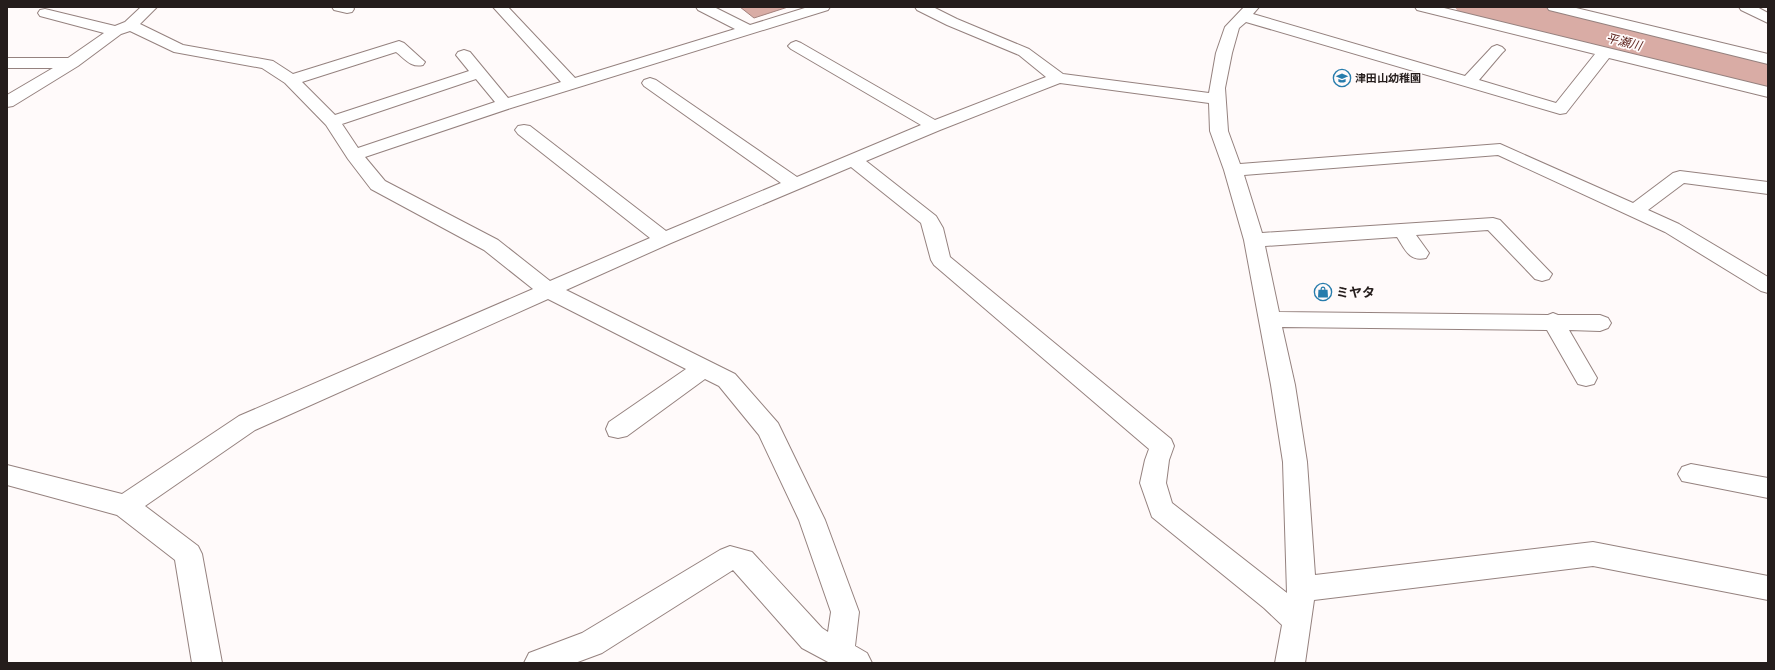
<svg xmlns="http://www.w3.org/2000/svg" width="1775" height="670" font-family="Roboto,'Noto Sans JP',sans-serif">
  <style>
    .water { fill: #d9aca5; stroke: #a3817c }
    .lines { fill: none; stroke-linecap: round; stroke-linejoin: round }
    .river { fill: #d9aca5; fill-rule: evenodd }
    .minor-casing { stroke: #95827f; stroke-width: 2 }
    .minor { fill: #fff; fill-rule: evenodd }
    .labels { text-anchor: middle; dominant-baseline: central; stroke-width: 3.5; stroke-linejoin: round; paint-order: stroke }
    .far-poi-label { font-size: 11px; font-weight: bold; fill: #251d1c; stroke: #fffafa; text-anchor: start }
    .far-water-label { font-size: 12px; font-style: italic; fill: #602822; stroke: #fffafa }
    .poi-label { font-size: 13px; font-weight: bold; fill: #251d1c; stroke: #fffafa; text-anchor: start }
  </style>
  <rect width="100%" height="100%" fill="#fffafa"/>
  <polygon class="water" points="740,7 788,7 754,18"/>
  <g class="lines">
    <polygon class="river" points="1455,7 1543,7 1768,60 1768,94 1462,18"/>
    <defs>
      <g id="minor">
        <path d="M 141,7 L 157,7 L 140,24 L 183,45 L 273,61 L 293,74 L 399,41 L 404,43 L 425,62 L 423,65 C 411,68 405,59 396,52 L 302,82 L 335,115 L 469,71 L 456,55 L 458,52 L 464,50 L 470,52 L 508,98 L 561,82 L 493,7 L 508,7 L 575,78 L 735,29 L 698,10 L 696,7 L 714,7 L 750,25 L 808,7 L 830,7 L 828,10 L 511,108 L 365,157 L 385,181 L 498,240 L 550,281 L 650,238 L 518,134 L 515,130 L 518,126 L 524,125 L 530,126 L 666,231 L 781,183 L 644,86 L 642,83 L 644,80 L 650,78 L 656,80 L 797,177 L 921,125 L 791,49 L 788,46 L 791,43 L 796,41 L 801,43 L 935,120 L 1046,77 L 1019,55 L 947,25 L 917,10 L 915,7 L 933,7 L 957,19 L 1029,49 L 1063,74 L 1209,93 L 1216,53 L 1225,27 L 1244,7 L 1259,7 L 1253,14 L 1465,76 L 1492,47 L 1497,45 L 1502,47 L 1505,50 L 1502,53 L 1479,80 L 1556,103 L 1595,54 L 1417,10 L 1415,7 L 1440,7 L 1768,87 L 1768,97 L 1609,58 L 1566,113 L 1560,114 L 1246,22 L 1239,28 L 1232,53 L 1225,88 L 1228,131 L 1240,164 L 1500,144 L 1633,203 L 1673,173 L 1680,171 L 1768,182 L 1768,194 L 1684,183 L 1648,210 L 1679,224 L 1768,277 L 1768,293 L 1761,291 L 1665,232 L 1498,155 L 1244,175 L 1262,233 L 1493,218 L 1500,220 L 1552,274 L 1549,279 L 1542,281 L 1535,279 L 1488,230 L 1416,235 L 1429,253 L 1426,258 C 1409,262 1405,249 1397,237 L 1265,246 L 1279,312 L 1548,315 L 1553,313 L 1558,315 L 1600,315 L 1608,318 L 1611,323 L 1608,328 L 1600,331 L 1569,330 L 1597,378 L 1594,384 L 1586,386 L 1578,384 L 1547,330 L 1282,327 L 1295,385 L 1307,462 L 1315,575 L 1593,542 L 1768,576 L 1768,600 L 1593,566 L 1314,600 L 1305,663 L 1275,663 L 1282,625 L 1264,608 L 1152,517 L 1140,483 L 1145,460 L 1149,449 L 934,265 L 931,260 L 921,223 L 851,167 L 671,243 L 566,290 L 735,374 L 778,423 L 825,520 L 859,612 L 855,646 L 867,653 L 872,663 L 830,663 L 802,648 L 733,570 L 602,653 L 575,663 L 524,663 L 529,653 L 582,633 L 720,550 L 730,546 L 752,552 L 822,628 L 828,632 L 831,612 L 799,520 L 759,435 L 719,386 L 705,379 L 627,436 L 618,438 L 609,436 L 606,429 L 609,422 L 686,369 L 548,299 L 255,430 L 145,506 L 198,546 L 202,554 L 222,663 L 192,663 L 175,560 L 117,515 L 7,485 L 7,465 L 122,494 L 239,416 L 533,289 L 484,250 L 371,189 L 348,159 L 326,125 L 285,83 L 262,68 L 174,52 L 130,31 L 121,34 L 78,66 L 13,106 L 7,107 L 7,95 L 53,68 L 7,68 L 7,58 L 68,58 L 104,33 L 40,16 L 38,13 L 40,10 L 45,9 L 115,26 L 125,22 ZM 476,79 L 495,102 L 358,148 L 342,124 ZM 1060,83 L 1209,103 L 1210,131 L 1224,170 L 1244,240 L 1271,385 L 1283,462 L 1287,593 L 1172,503 L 1166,483 L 1169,460 L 1174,446 L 1171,439 L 950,257 L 943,228 L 936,216 L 866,161 L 940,130 Z"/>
        <polygon points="332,7 353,7 354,9 352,12 347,13 334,10"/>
        <polygon points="1547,7 1572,7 1768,54 1768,64 1549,10"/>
        <polygon points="1739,7 1757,7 1768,13 1768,23 1741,10"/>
        <polygon points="1691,464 1768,478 1768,498 1682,481 1678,474 1682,467"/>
      </g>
    </defs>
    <use href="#minor" class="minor-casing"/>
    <use href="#minor" class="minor"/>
  </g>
  <defs>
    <symbol id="school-ring" viewBox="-11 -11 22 22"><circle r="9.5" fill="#fffafa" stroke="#277cac" stroke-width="1.5"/><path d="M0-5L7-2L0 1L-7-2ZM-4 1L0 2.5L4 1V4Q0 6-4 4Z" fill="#277cac"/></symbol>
    <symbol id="shop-ring" viewBox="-11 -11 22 22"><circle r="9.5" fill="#fffafa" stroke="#277cac" stroke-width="1.5"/><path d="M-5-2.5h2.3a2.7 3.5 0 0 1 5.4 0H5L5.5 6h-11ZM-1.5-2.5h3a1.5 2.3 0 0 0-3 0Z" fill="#277cac"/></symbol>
  </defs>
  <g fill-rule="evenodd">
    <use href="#school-ring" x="1332" y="68" width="20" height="20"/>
    <use href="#shop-ring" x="1313" y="282" width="20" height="20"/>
  </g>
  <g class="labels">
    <g class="far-poi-label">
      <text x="1355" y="78">津田山幼稚園</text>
    </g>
    <g class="far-water-label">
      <text transform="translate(1624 42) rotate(14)">平瀬川</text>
    </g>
    <g class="poi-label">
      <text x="1336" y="292">ミヤタ</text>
    </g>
  </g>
  <rect width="1775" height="670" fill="none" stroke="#251d1c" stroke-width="16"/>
</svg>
